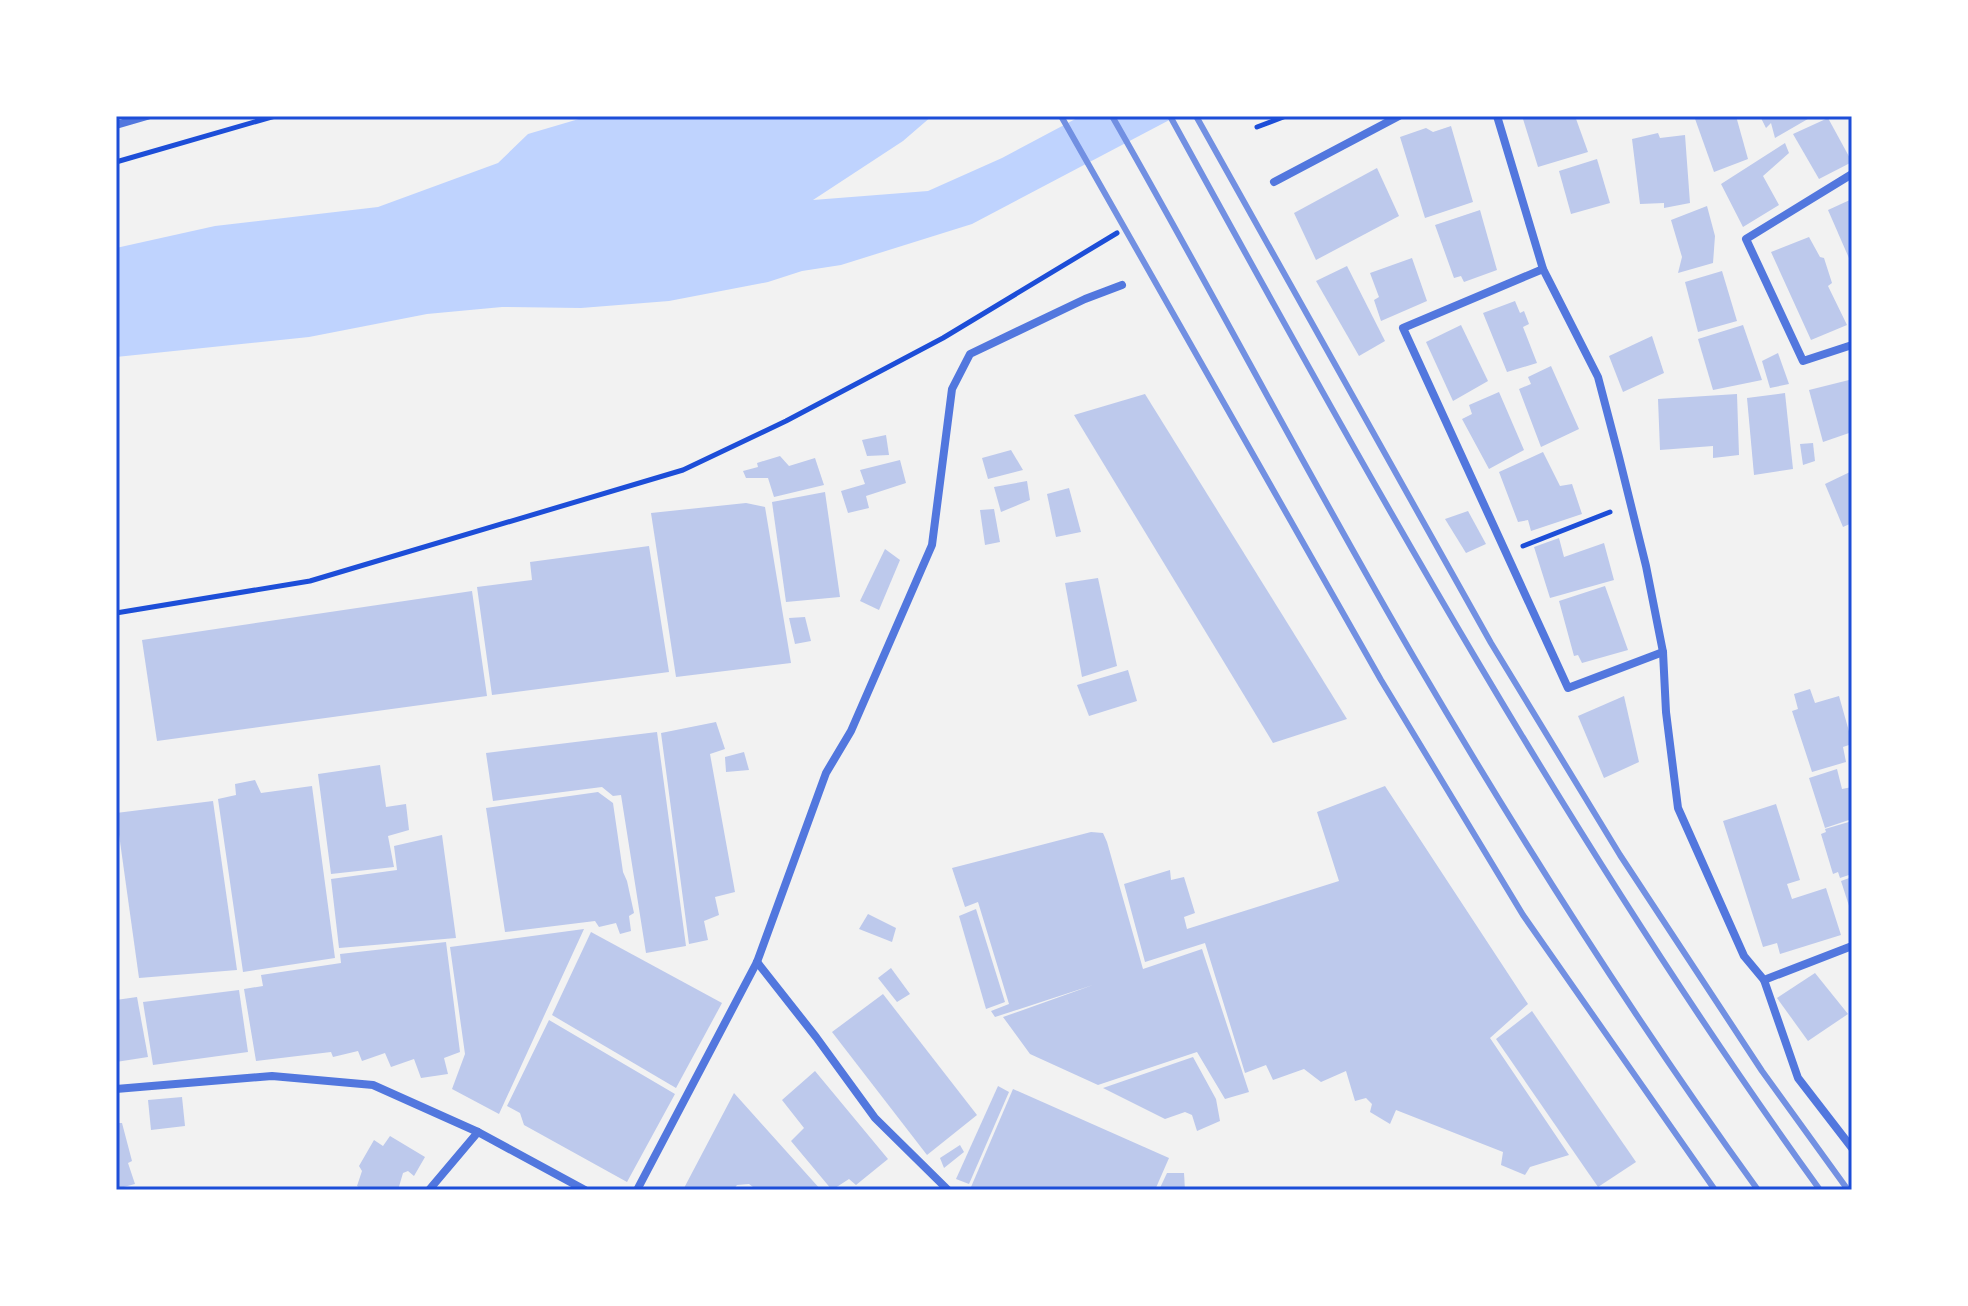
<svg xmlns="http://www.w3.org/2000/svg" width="1968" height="1306" font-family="'DejaVu Sans',sans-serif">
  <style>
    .water { fill: #bfd3fe }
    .building { fill: #bdc9ec }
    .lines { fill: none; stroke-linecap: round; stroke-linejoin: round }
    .path { stroke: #1d4ed8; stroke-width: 5 }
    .minor { stroke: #5277de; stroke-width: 8 }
    .rail { stroke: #7290e2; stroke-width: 6 }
    .neatline { fill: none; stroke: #1d4ed8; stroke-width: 3 }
  </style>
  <rect width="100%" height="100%" fill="#f2f2f2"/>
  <polygon class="water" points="589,116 932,116 903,141 813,200 928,191 1002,158 1081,116 1177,116 972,224 841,265 802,271 768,282 669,301 581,308 502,307 427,314 309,337 116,357 116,248 215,226 378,207 498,163 528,134"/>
  <g class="building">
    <polygon points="1532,116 1575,116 1588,152 1538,167 1523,119"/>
    <polygon points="1694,116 1736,116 1748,159 1714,172"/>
    <polygon points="1760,116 1813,116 1775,138 1771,123 1766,128"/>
    <polygon points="1828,118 1852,162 1819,179 1793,134"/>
    <polygon points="1451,126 1473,202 1425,218 1400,137 1426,128 1433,132"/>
    <polygon points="1658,133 1660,138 1685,135 1690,203 1664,208 1664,203 1640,204 1632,139"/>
    <polygon points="1785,143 1789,153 1763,176 1779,205 1743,227 1721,184"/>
    <polygon points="1597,159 1610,203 1571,214 1559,171"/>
    <polygon points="1377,168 1399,216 1316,260 1294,213"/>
    <polygon points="1852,199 1852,265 1828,210"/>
    <polygon points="1707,206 1715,236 1713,263 1678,273 1682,257 1671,220"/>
    <polygon points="1480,210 1497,270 1464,282 1461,276 1454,278 1435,225"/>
    <polygon points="1809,237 1820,257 1824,258 1832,283 1828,286 1847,325 1811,340 1771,252"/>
    <polygon points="1412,258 1427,301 1381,321 1374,300 1379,297 1370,273"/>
    <polygon points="1347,266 1385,341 1359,356 1316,281"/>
    <polygon points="1722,271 1737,321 1698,332 1685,282"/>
    <polygon points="1515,301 1520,313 1524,311 1529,324 1523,327 1537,363 1507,372 1483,313"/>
    <polygon points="1461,325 1488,381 1453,401 1426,342"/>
    <polygon points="1743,325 1762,380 1713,390 1698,339"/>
    <polygon points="1652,336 1664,373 1623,392 1609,356"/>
    <polygon points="1778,353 1789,384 1770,388 1762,361"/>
    <polygon points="1551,366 1579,429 1541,447 1519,389 1531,384 1528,377"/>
    <polygon points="1849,380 1852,386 1852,432 1823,442 1809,390"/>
    <polygon points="1499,392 1524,450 1489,469 1462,419 1472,414 1469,405"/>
    <polygon points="1785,393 1793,469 1754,475 1747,398"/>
    <polygon points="1145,394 1347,719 1273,743 1074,415"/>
    <polygon points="1737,394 1739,455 1713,458 1713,446 1660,450 1658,399"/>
    <polygon points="886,435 889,455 867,456 862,440"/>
    <polygon points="1813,443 1815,461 1803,465 1800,444"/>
    <polygon points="1011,450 1023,470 988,479 982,458"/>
    <polygon points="1543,452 1560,486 1572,484 1582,514 1531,531 1528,520 1518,522 1499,472"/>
    <polygon points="780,456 789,466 815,458 824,485 774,497 768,478 746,478 743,471 758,467 757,463"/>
    <polygon points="900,460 906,483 866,496 869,508 848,513 841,491 865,484 860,470"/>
    <polygon points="1852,471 1852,523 1843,527 1825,484"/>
    <polygon points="1027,481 1030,500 1001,512 994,487"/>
    <polygon points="1069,488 1081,532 1056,537 1047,494"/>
    <polygon points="825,492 840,597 786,602 772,502"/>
    <polygon points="746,503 765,507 791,663 676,677 651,513"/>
    <polygon points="994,509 1000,542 985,545 980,510"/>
    <polygon points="1468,511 1486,544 1466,553 1445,519"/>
    <polygon points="1559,538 1564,557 1604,543 1614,580 1550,598 1534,547"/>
    <polygon points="649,546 669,672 492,695 477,587 532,580 530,562"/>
    <polygon points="885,549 900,560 879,610 860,601"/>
    <polygon points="1098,578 1117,666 1082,677 1065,583"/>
    <polygon points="1605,586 1628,650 1582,663 1578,655 1574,656 1559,601"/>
    <polygon points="472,591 487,696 157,741 142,640"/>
    <polygon points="805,617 811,641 795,644 789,618"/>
    <polygon points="1128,670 1137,701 1089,716 1077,685"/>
    <polygon points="1810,689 1815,703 1839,696 1852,742 1852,744 1843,747 1846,762 1812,772 1792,711 1798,709 1794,694"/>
    <polygon points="1624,696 1639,762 1604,778 1578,716"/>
    <polygon points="716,722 725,749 710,754 735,892 715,897 719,915 704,921 708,940 689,944 661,733"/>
    <polygon points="657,732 686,946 646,953 621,795 613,796 602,787 493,801 486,753"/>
    <polygon points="744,752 749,770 726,772 725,757"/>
    <polygon points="380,765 386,807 406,804 409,830 388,836 394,867 331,874 318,774"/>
    <polygon points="1837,769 1842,789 1852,787 1852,819 1825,828 1809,778"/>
    <polygon points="255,780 261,793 312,786 335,958 243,972 218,799 236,795 235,784"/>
    <polygon points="1385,786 1528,1004 1490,1038 1569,1155 1530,1167 1525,1175 1501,1165 1503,1152 1396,1110 1390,1124 1370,1112 1372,1104 1366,1098 1355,1101 1346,1071 1321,1082 1304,1069 1273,1080 1266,1065 1245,1073 1205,943 1145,962 1124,884 1170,870 1171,880 1184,877 1195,913 1184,917 1187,929 1339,881 1317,812"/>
    <polygon points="598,792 613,803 623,872 627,881 634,913 629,916 631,931 620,934 616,923 599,927 595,921 505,932 486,808"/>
    <polygon points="213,801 237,970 139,978 116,813"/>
    <polygon points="1776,804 1800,880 1787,884 1792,899 1826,888 1841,935 1780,954 1777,943 1763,947 1723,821"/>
    <polygon points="1852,821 1852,874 1840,878 1838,872 1833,874 1821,834 1826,832 1825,829"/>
    <polygon points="1091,832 1103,833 1107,842 1143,969 1202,949 1249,1092 1225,1099 1197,1052 1098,1085 1030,1054 1003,1017 1093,985 995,1017 991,1011 1009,1004 978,902 965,907 952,868"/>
    <polygon points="442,835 456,938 339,948 331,879 397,870 394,846"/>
    <polygon points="1852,877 1852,912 1851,912 1841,881"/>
    <polygon points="976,909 1005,1002 986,1009 959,916"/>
    <polygon points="868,914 896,928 892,942 859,929"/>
    <polygon points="584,929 499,1114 452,1089 465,1054 450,947"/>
    <polygon points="591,932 722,1003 676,1088 552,1015"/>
    <polygon points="446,942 460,1052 444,1058 448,1074 421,1078 414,1059 391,1067 385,1053 362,1061 358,1051 333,1057 331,1052 256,1061 244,989 263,986 261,975 341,963 340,954"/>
    <polygon points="891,968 910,994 897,1002 878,978"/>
    <polygon points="1815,973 1848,1014 1808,1041 1777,998"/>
    <polygon points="239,990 248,1052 153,1065 143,1002"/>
    <polygon points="883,994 977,1115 927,1155 832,1032"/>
    <polygon points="137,997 148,1057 116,1062 116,1000"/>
    <polygon points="1532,1011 1636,1162 1598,1187 1496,1039"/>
    <polygon points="549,1020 675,1094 627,1182 524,1125 520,1113 507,1106"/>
    <polygon points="1193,1057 1216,1099 1220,1121 1197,1131 1192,1115 1185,1112 1165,1119 1103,1088"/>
    <polygon points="815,1071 888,1159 856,1185 849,1179 832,1190 791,1141 804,1128 782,1100"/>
    <polygon points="998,1086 1009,1092 969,1184 956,1179"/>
    <polygon points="1013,1089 1169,1158 1155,1190 977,1190 971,1187"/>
    <polygon points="734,1093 821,1190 757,1190 749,1184 737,1185 733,1190 683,1190"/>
    <polygon points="182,1097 185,1126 151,1130 148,1100"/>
    <polygon points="116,1123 122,1123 132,1161 128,1163 135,1184 116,1189"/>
    <polygon points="390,1136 425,1157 414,1176 408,1171 403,1173 398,1190 363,1190 357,1186 362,1171 359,1166 374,1140 383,1146"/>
    <polygon points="960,1145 964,1152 944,1168 940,1158"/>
    <polygon points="1167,1173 1184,1173 1185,1190 1159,1190"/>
  </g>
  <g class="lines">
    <g class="path">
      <polyline points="1257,127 1286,116"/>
      <polyline points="116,162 275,116"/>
      <polyline points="1523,546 1610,512"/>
      <polyline points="116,613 310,581 683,470 786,421 943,338 1117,233"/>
    </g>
    <g class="minor">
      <polyline points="1497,116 1543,269 1598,377 1619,457 1646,566 1663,652 1666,712 1678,808 1744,956 1764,980 1852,946"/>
      <polyline points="116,125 147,116"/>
      <polyline points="1852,174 1746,239 1803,361 1852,345"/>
      <polyline points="1274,182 1399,116"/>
      <polyline points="1543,269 1403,328 1568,688 1663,652"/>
      <polyline points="757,962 816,1037 875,1118 948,1190"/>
      <polyline points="1764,980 1798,1078 1852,1148"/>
      <polyline points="116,1089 272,1076 373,1085 478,1132 585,1190"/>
      <polyline points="429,1190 478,1132"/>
      <polyline points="637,1190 757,962 826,773 851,731 932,545 952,389 970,354 1085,299 1122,285"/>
    </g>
    <g class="rail">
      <polyline points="1061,116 1381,680 1523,915 1715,1190"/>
      <path d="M 1112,116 C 1215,296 1311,481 1416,661 C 1522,842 1635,1020 1758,1190"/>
      <path d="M 1170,116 C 1372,484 1574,849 1820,1190"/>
      <polyline points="1196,116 1491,643 1620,855 1762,1071 1848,1190"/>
    </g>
  </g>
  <rect width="1968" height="1306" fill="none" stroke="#ffffff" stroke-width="236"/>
  <rect x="118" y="118" width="1732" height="1070" class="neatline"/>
</svg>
